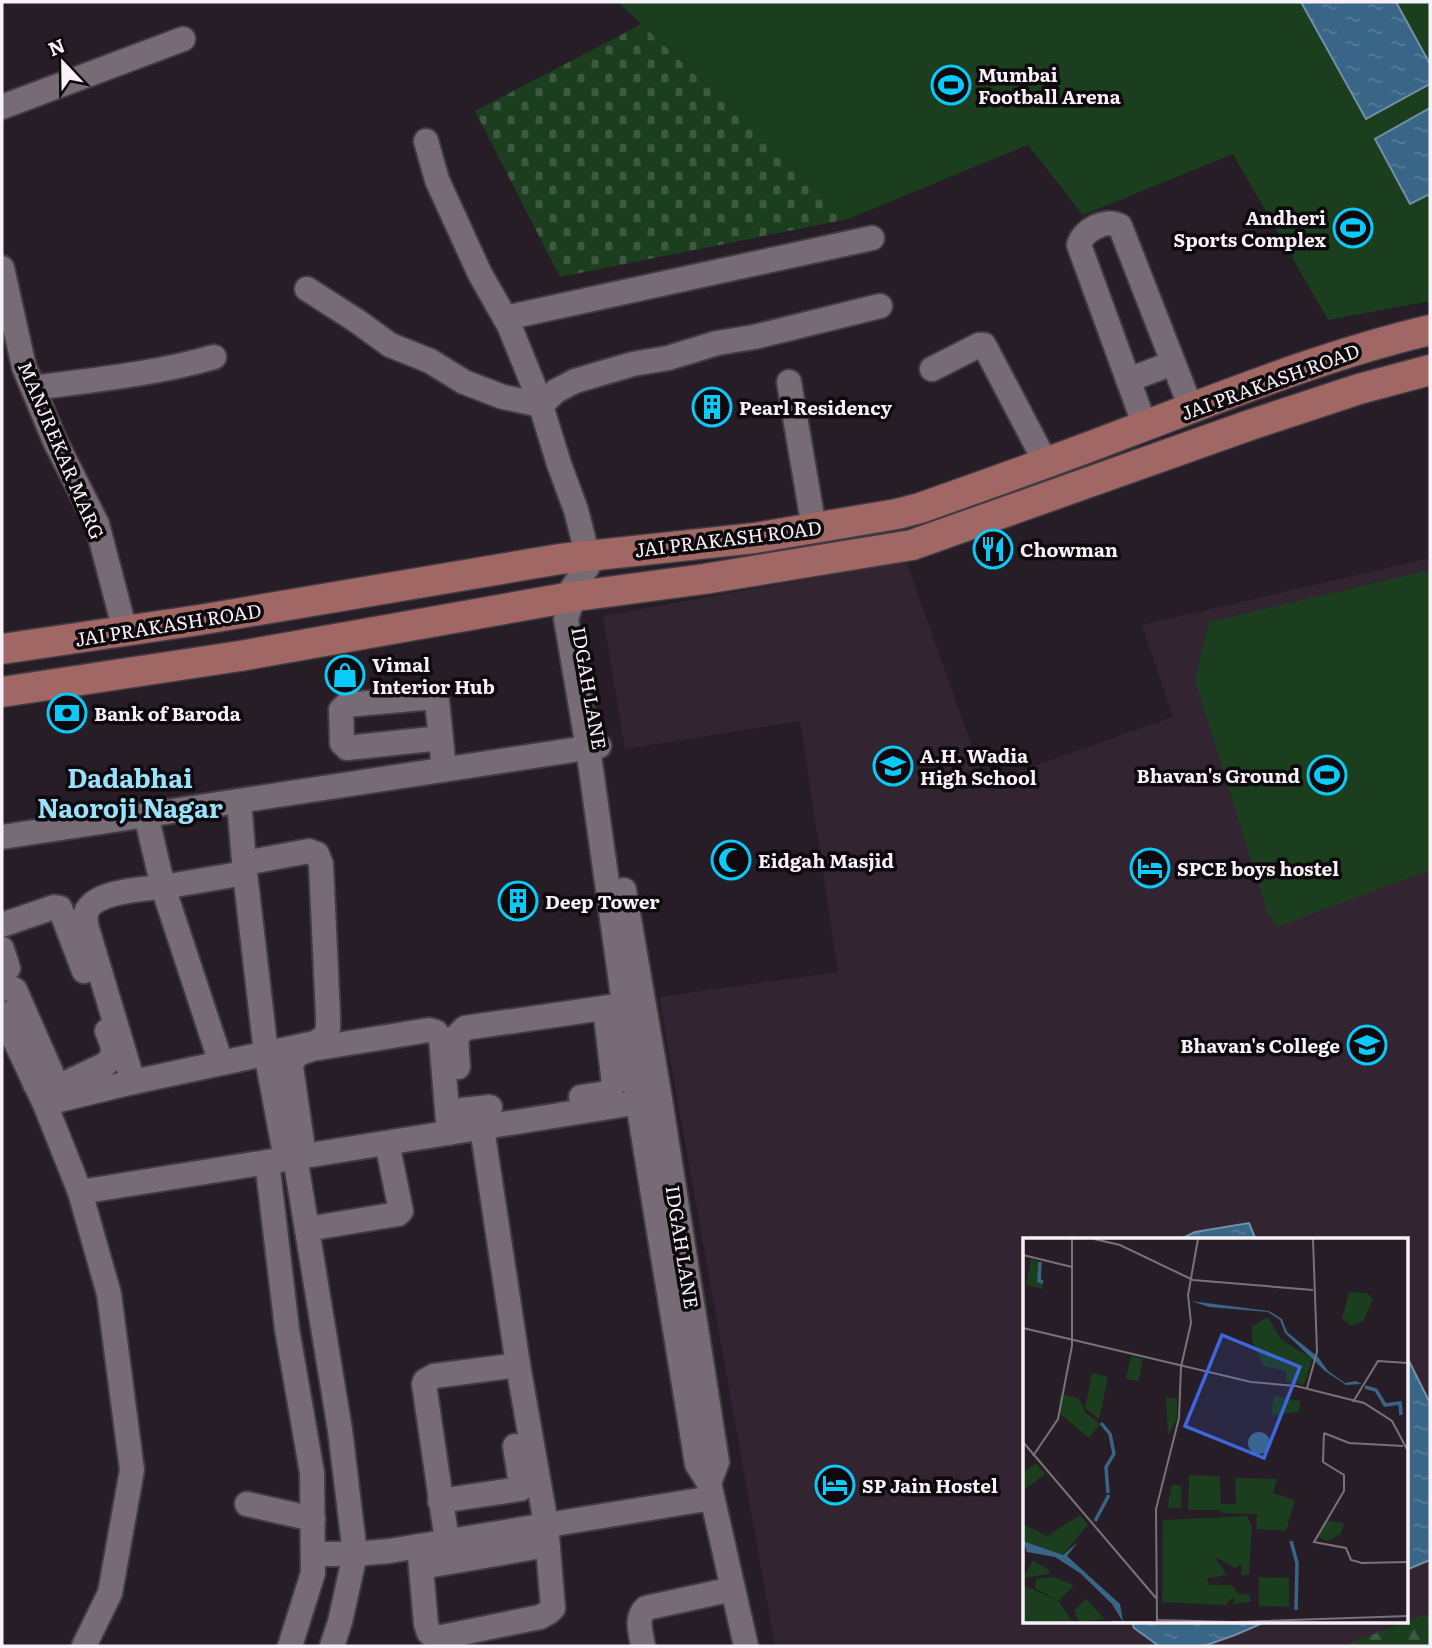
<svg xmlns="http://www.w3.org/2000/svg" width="1432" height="1648" font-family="Literata,serif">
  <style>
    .built { fill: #322431; fill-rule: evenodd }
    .forest { fill: url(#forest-firs) }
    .cemetery { fill: url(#cemetery-stones) }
    .pitch { fill: #1b3e1f }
    .water { fill: url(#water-ripples); stroke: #728fa8; stroke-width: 2 }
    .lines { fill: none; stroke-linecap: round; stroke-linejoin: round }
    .minor-casing { stroke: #423b42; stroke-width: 28 }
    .major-casing { stroke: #423b42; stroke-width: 33 }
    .minor { stroke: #776b76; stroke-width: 24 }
    .major { stroke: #a06765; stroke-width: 30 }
    .labels { text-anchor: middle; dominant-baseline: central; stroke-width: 7; stroke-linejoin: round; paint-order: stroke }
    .poi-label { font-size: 19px; font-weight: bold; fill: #f8f2f8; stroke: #0d090c; text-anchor: start }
    .street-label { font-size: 19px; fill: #f8f2f8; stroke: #0d090c }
    .district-label { font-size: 26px; font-weight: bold; fill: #9ae2fc; stroke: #0d090c }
    .inset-river { fill: none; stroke: #396586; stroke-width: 3.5 }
    .inset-road { fill: none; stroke: #7a727a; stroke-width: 2 }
    .view { fill: #3e67dd; fill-opacity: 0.15; stroke: #3e67dd; stroke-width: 3.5 }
    .inset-edge { fill: none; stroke: #f8f2f8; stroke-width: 3.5 }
  </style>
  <defs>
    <pattern id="forest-firs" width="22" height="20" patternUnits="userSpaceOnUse" patternTransform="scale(1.75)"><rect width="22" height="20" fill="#1b3e1f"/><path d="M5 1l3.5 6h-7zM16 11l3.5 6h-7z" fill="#3d5a40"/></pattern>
    <pattern id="cemetery-stones" width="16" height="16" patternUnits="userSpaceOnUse" patternTransform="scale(1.75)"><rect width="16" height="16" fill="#1b3e1f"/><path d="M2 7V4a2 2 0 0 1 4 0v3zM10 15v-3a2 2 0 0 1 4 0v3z" fill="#3d5a40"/></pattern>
    <pattern id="water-ripples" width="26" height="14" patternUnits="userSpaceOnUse" patternTransform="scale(1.75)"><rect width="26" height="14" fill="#396586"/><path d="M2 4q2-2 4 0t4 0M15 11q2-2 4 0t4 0" fill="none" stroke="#567c98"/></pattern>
  </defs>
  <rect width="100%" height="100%" fill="#261d26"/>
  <path class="built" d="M 1430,558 L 1430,1646 L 775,1646 L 659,997 L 838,972 L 800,721 L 625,749 L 603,616 L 906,561 L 985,783 L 1173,717 L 1142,625 ZM 1024,1240 L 1406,1240 L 1406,1622 L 1024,1622 Z"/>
  <polygon class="forest" points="1430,1613 1430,1646 1342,1646"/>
  <polygon class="cemetery" points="642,24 848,219 560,277 475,111"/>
  <g class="pitch">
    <polygon points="618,2 1430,2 1430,301 1328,320 1233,154 1083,215 1028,145 848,219"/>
    <polygon points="1430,570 1430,870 1277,927 1267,911 1195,680 1209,622"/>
  </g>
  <g class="water">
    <polygon points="1301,2 1396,2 1430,64 1430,84 1366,119"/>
    <polygon points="1430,108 1430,194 1410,204 1375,139"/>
    <polygon points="1249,1223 1256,1240 1179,1240 1195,1232"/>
    <polygon points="1406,1355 1430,1403 1430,1560 1406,1570"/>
    <polygon points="1132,1622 1265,1622 1235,1635 1204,1646 1159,1646 1134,1628"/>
  </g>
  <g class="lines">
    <defs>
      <g id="minor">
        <polyline points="2,107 183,39"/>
        <polyline points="426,141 437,180 480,274 509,325 539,399 559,464 576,510 589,561 588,566 569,593 568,598 570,607 566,619 588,748 638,1103 697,1464 709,1483 746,1646"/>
        <polyline points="2,268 24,367 55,441 97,524 125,631"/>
        <polyline points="307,289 357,321 390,345 430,361 464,382 503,397 541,405 556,391 575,381 602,373 633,364 668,358 717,343 754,337 880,306"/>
        <polyline points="505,318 872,238"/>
        <polyline points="932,369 979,345 984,345 1046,463"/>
        <polyline points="1128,380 1173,363"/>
        <polyline points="789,382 814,528"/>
        <path d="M 33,388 C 94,380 155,374 214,357"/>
        <path d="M 1145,426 L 1079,245 C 1083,230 1106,218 1120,226 L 1191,408"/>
        <polyline points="441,738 347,748 342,743 341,710 346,705 434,697 437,701 444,768"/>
        <polyline points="239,801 245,873 266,1053 286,1159"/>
        <polyline points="2,837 599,746"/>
        <polyline points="624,890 660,1099 717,1462 709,1483"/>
        <polyline points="2,925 54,907 60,908 84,971"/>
        <polyline points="2,949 8,968 2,973"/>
        <polyline points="2,989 9,987 15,990 51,1072 50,1075 35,1084"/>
        <polyline points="2,1013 45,1104 80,1192 109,1294 132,1470 110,1593 84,1646"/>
        <polyline points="221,1063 163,887 245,873"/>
        <polyline points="458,1067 456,1037 465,1028 624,1005"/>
        <path d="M 133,1082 L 86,925 C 86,921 85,917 86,913 C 93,891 144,889 163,887 L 146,815"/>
        <path d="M 49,1091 L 106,1064 C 118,1053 112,1044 107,1031"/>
        <polyline points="581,1097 607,1093 614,1084 605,1008"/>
        <polyline points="45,1104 63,1099 133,1082 315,1043 325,1037 328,1028 328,1016 321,864 317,854 309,851 245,863"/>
        <polyline points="462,1110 490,1107"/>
        <path d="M 304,1156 L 291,1067 C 294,1054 300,1053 312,1049 L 429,1030 L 436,1032 L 441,1039 L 449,1133"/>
        <polyline points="295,1157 340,1430 355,1554 340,1622 332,1646"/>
        <polyline points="267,1162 287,1329 312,1473 313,1573 290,1646"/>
        <polyline points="80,1192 653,1100"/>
        <polyline points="307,1229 398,1214 401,1211 387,1143"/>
        <polyline points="440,1501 520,1489 521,1485 515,1446"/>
        <polyline points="247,1504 313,1519"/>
        <polyline points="447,1541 424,1384 425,1381 434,1376 518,1365"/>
        <polyline points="419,1546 426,1624 429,1633 434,1637 442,1637 540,1617 549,1612 553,1608 546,1524 518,1365 482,1128"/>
        <polyline points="313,1554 355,1554 389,1551 712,1498"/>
        <polyline points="421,1567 547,1545"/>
        <path d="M 643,1646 C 641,1633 635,1618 646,1608 L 733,1589"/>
      </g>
      <g id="major">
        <path d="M 2,649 L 199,620 L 560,559 L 755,538 L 897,514 L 920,508 C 991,483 1061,458 1131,431 C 1229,394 1328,354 1430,330"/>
        <polyline points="2,692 240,656 577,596 704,579 912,545 1250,425 1359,389 1430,370"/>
      </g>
    </defs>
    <use href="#minor" class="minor-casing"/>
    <use href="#major" class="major-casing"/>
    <use href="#minor" class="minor"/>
    <use href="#major" class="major"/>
  </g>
  <defs>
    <symbol id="stadium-ring" viewBox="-11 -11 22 22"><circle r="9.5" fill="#0d090c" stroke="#08cbfa" stroke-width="1.5"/><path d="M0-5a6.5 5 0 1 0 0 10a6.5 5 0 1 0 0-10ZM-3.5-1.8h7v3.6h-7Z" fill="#08cbfa"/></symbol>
    <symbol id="building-ring" viewBox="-11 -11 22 22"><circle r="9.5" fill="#0d090c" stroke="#08cbfa" stroke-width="1.5"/><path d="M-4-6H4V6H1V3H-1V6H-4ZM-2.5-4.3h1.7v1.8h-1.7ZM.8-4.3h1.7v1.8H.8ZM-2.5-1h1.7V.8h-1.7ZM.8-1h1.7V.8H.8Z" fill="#08cbfa"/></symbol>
    <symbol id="restaurant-ring" viewBox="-11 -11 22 22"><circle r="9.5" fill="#0d090c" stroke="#08cbfa" stroke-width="1.5"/><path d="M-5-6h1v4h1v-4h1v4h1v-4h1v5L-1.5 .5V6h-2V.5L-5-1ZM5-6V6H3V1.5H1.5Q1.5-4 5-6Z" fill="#08cbfa"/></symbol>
    <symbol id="shop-ring" viewBox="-11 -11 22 22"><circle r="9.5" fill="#0d090c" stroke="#08cbfa" stroke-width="1.5"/><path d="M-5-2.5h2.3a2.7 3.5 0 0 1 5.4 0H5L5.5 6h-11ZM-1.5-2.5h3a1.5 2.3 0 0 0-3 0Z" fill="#08cbfa"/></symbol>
    <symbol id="bank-ring" viewBox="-11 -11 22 22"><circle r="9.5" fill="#0d090c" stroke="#08cbfa" stroke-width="1.5"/><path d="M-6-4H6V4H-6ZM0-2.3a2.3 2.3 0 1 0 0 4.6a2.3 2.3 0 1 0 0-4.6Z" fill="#08cbfa"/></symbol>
    <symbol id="school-ring" viewBox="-11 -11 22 22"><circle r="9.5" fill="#0d090c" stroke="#08cbfa" stroke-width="1.5"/><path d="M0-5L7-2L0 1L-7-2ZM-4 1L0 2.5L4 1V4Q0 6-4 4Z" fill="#08cbfa"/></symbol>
    <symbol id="mosque-ring" viewBox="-11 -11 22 22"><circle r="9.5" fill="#0d090c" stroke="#08cbfa" stroke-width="1.5"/><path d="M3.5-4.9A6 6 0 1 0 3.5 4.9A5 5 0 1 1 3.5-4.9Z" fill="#08cbfa"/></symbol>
    <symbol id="hotel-ring" viewBox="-11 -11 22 22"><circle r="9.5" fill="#0d090c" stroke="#08cbfa" stroke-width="1.5"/><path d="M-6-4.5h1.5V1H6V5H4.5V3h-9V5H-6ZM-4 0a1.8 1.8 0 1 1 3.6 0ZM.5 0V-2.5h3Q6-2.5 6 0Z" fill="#08cbfa"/></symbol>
    <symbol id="university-ring" viewBox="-11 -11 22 22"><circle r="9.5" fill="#0d090c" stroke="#08cbfa" stroke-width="1.5"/><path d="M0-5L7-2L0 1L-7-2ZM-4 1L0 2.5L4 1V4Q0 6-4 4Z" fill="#08cbfa"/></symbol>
  </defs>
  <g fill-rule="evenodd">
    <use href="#stadium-ring" x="929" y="63" width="44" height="44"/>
    <use href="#stadium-ring" x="1331" y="206" width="44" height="44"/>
    <use href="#building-ring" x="690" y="385" width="44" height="44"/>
    <use href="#restaurant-ring" x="971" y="527" width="44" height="44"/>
    <use href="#shop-ring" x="323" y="653" width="44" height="44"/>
    <use href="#bank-ring" x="45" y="691" width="44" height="44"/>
    <use href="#school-ring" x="871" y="744" width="44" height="44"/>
    <use href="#stadium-ring" x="1305" y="753" width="44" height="44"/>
    <use href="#mosque-ring" x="709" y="838" width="44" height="44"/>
    <use href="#hotel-ring" x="1128" y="846" width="44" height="44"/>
    <use href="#building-ring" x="496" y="879" width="44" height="44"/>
    <use href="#university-ring" x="1345" y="1023" width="44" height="44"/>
    <use href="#hotel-ring" x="813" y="1463" width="44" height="44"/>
  </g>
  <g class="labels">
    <g class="poi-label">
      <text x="978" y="74">Mumbai<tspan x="978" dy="22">Football Arena</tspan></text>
      <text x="1326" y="217" text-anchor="end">Andheri<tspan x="1326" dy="22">Sports Complex</tspan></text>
      <text x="739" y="407">Pearl Residency</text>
      <text x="1020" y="549">Chowman</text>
      <text x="372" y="664">Vimal<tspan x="372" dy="22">Interior Hub</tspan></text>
      <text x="94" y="713">Bank of Baroda</text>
      <text x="920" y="755">A.H. Wadia<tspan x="920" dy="22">High School</tspan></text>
      <text x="1300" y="775" text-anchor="end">Bhavan's Ground</text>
      <text x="758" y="860">Eidgah Masjid</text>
      <text x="1177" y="868">SPCE boys hostel</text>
      <text x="545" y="901">Deep Tower</text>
      <text x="1340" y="1045" text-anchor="end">Bhavan's College</text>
      <text x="862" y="1485">SP Jain Hostel</text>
    </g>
    <g class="street-label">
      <text transform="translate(1270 381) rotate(-20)">JAI PRAKASH ROAD</text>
      <text transform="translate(62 450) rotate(67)">MANJREKAR MARG</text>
      <text transform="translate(728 538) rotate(-7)">JAI PRAKASH ROAD</text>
      <text transform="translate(168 624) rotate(-9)">JAI PRAKASH ROAD</text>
      <text transform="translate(590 688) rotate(80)">IDGAH LANE</text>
      <text transform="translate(683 1247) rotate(81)">IDGAH LANE</text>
    </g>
    <g class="district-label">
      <text x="130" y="776">Dadabhai<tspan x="130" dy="30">Naoroji Nagar</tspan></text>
    </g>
  </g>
  <g transform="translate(1023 1238)">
    <rect width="385" height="385" fill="#261d26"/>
    <path d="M 38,156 L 56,160 L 62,174 L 77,186 L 66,200 L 35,174 ZM 13,225 L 22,236 L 2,251 L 0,235 ZM 0,347 L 36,363 L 49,384 L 1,384 Z" fill="#1b3e1f"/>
    <path d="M 326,54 L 344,55 L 350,61 L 340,83 L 329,88 L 319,81 ZM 57,277 L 65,287 L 40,317 L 0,303 L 0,286 L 24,298 ZM 224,278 L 229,289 L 226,336 L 218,338 L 219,326 L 212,330 L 191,318 L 204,337 L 184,340 L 186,347 L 209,347 L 214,355 L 226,357 L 228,364 L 211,366 L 210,359 L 203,367 L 139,364 L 140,282 ZM 236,339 L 266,340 L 266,369 L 236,368 Z" fill="#1b3e1f"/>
    <path d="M 108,118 L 120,121 L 116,143 L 103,141 Z" fill="#1b3e1f"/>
    <path d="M 8,21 L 17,24 L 20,51 L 3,47 ZM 143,159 L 154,161 L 154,181 L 145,197 ZM 212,240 L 254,241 L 250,255 L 272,262 L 263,293 L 233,291 L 234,276 L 198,275 L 197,266 L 213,266 ZM 149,246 L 158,248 L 158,270 L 144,270 ZM 304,283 L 321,285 L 318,296 L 305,303 L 295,299 ZM 10,322 L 26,332 L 26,336 L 0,340 ZM 31,339 L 51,347 L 36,363 L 12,350 L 13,341 ZM 63,361 L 82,381 L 56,384 L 51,372 Z" fill="#1b3e1f"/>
    <path d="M 245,79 L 258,101 L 289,121 L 281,147 L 264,144 L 263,133 L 240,128 L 229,102 L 229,88 ZM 69,135 L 85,139 L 76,181 L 62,170 ZM 251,158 L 278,163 L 276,174 L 248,177 ZM 166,237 L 197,238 L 198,272 L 165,272 Z" fill="#1b3e1f"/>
    <path d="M 168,63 L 246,73 L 259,81 L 264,94 L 295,119 L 305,133 L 322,145 L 333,143 L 339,146 L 323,147 L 302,133 L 262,95 L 257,82 L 245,74 L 186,69 ZM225 205a11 11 0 1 1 22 0a11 11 0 1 1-22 0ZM 0,303 L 40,317 L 55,304 L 44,318 L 97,366 L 100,384 L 89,366 L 57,335 L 32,319 L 4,314 Z" fill="#396586"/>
    <path class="inset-river" d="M 17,24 L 16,43 L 20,44M 342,149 L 353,152 L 362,167 L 377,165 L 378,177M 78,185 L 87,196 L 91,216 L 83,229 L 85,255M 72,283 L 86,257M 268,303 L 274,325 L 273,372"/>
    <path class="inset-road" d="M 71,1 L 97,7 L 170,42 L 290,52M 0,17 L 49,29M 0,90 L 228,144 L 273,148 L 341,165 L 369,183 L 385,213M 284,150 L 294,114 L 290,1M 330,164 L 355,123 L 385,125M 301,195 L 300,224 L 321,237 L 321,253 L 291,304 L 323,310 L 328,322 L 339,325 L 385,324M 301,195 L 326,205 L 380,208M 0,204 L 133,360M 10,218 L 35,181 L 49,108 L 49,1M 134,382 L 211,384M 89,384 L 129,384M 134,384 L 133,271 L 156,180 L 158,129 L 168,85 L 165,57 L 175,1M 211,384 L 385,378"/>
    <path class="view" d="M 199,97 L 277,129 L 241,220 L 162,188 Z"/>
    <rect width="385" height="385" class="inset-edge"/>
  </g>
  <rect width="1432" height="1648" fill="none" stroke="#f8f2f8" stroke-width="7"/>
  <g transform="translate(63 63) rotate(338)" stroke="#0d090c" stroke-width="5" paint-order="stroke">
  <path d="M0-5L12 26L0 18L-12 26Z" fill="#f8f2f8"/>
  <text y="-10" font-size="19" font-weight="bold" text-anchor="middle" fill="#f8f2f8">N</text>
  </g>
</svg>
